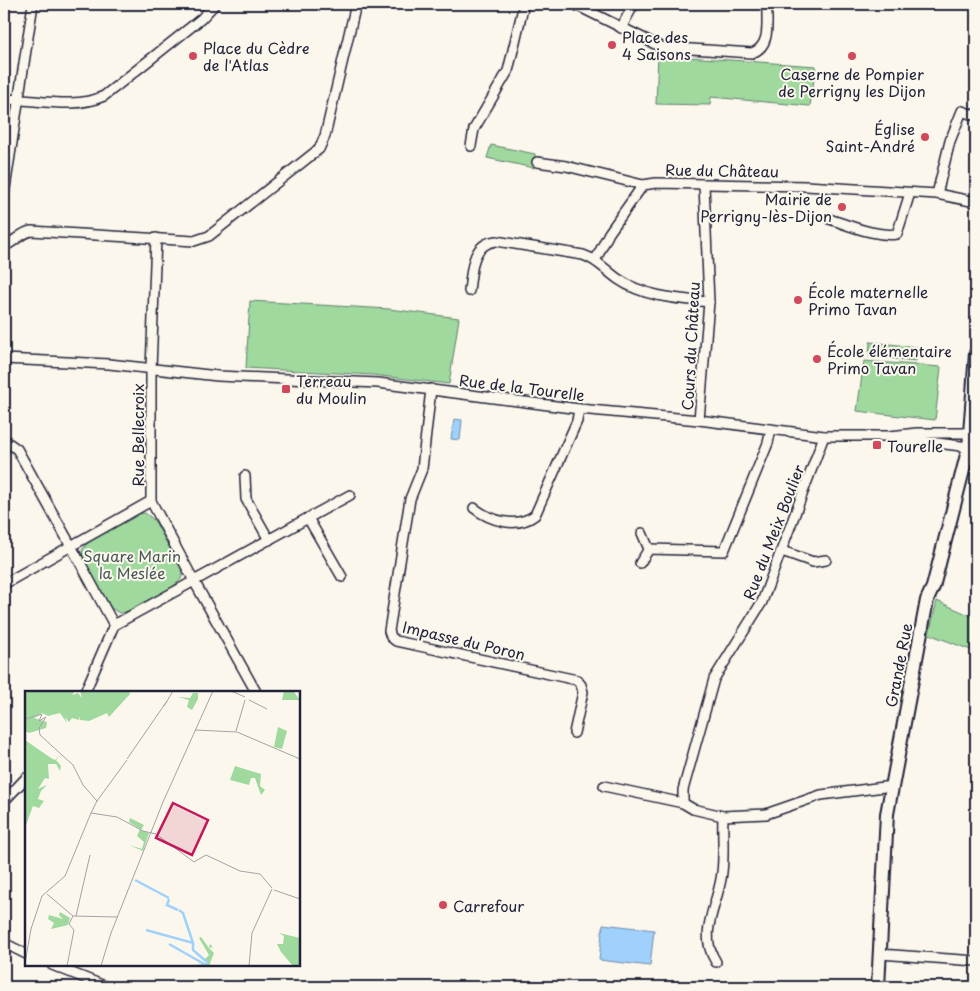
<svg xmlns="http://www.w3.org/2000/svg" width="980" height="991" font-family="'Playpen Sans',sans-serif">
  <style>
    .green { fill: #9fd99e; stroke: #607e6c }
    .water { fill: #9fd1fc; stroke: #6d8baf }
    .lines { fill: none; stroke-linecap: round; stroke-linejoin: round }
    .minor-casing { stroke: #22223b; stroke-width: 12 }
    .secondary-casing { stroke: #22223b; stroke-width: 16 }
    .minor { stroke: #fbf7ec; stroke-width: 9 }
    .secondary { stroke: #fbf7ec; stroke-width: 12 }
    .poi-dot { fill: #d1495b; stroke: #fbf7ec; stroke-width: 2 }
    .labels { text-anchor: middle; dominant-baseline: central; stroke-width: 4; stroke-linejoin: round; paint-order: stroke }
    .poi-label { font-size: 15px; fill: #22223b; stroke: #fbf7ec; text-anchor: start }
    .street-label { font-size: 15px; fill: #22223b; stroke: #fbf7ec }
    .park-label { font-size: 15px; fill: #485959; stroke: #fbf7ec }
    .inset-river { fill: none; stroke: #9fd1fc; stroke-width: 2.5 }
    .inset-road { fill: none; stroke: #a4a2a5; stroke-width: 1 }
    .view { fill: #c2185b; fill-opacity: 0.15; stroke: #c2185b; stroke-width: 2.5 }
    .inset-edge { fill: none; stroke: #22223b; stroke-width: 2.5 }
  </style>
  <rect width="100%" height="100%" fill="#fbf7ec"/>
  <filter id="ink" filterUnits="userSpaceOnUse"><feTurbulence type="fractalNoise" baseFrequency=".02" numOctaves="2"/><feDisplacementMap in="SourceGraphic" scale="10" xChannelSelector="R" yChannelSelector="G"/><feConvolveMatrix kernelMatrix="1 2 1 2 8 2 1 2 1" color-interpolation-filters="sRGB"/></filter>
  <g filter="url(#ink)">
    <g class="green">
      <polygon points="658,55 816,66 810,106 711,97 710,105 656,104"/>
      <polygon points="491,145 535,154 534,168 487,158"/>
      <polygon points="250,301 389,309 459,318 449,384 373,375 246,368"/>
      <polygon points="870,342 917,347 916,361 869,356"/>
      <polygon points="864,361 941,367 935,420 857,411"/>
      <path d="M 145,513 L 154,520 L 181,568 L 182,577 C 178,588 131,613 119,613 L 111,608 L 83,558 L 82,550 L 88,542 L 137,514 Z"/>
      <polygon points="937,601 976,618 976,652 929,634"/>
    </g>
    <g class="water">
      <polygon points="454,419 462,420 460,440 451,439"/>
      <polygon points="603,924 654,930 650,966 599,960"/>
    </g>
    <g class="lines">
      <defs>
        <g id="minor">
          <path d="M 574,4 L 661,47 L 752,53 C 772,46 766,21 767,4"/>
          <polyline points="621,28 634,4"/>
          <path d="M 4,99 C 37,99 73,110 104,96 L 201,19 L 215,4"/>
          <polyline points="471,146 474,129 508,71 524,4"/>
          <polyline points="537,162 566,166 643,185 656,183 806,186 937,194 976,202"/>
          <polyline points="937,194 950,141 962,111 976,116"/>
          <polyline points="4,195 33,4"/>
          <path d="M 829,219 C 849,225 875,237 897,234 L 910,193"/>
          <path d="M 4,246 C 14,243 20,233 31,231 L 194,241 L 209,236 L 319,149 L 325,136 L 356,4"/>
          <polyline points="596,259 609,233 643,185"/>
          <path d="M 469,291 C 472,270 471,244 496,241 L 583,255 C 598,260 605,270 618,279 C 644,297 678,299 709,302"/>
          <polyline points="4,359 109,364 218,376 378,383 579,409 699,420 824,436 890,436 917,433 971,433"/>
          <polyline points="431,389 422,469 410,499 389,631 391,637 396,641 577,680 581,685 583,692 574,733"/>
          <polyline points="699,420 709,302 704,185"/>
          <polyline points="897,438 969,447"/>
          <polyline points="4,440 17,449 71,546 4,584"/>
          <polyline points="245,476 246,499 269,540"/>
          <polygon points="151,501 194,581 114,625 71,546"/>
          <polyline points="151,501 151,369 156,238"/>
          <path d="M 474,508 C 491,521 517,529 535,515 L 577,421 L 579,409"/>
          <polyline points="642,533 649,549"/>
          <polyline points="782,551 813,562 826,560"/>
          <polyline points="640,563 649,549 724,551 768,443 771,429"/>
          <polyline points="342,577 308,518 350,495"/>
          <polyline points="85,692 114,625"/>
          <polyline points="256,692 194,581 308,518"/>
          <polyline points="604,786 683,803 683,790 714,679 762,602 824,436"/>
          <polyline points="4,801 26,778"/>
          <polyline points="683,803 693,809 723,816 766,814 821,795 892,786"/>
          <polyline points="4,943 26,954"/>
          <polyline points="880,954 976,961"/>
          <path d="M 716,962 C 698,934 716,908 721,879 C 725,859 722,836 723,816"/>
          <polyline points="52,965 107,987"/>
        </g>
        <polyline id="secondary" points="878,987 887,814 927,600 933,587 969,447 976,353"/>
      </defs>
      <use href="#minor" class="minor-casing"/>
      <use href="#secondary" class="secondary-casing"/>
      <use href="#minor" class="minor"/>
      <use href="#secondary" class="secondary"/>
    </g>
  </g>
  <g class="poi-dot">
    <circle cx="612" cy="45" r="5"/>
    <circle cx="193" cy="56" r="5"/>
    <circle cx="852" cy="56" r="5"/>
    <circle cx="925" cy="137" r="5"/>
    <circle cx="842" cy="207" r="5"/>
    <circle cx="798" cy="300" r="5"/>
    <circle cx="817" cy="359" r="5"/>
    <rect x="281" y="384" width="10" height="10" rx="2.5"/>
    <rect x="872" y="440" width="10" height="10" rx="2.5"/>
    <circle cx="443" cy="905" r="5"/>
  </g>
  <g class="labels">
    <g class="poi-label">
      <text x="622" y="36">Place des<tspan x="622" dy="17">4 Saisons</tspan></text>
      <text x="203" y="47">Place du Cèdre<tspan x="203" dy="17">de l'Atlas</tspan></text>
      <text x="852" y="73" text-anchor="middle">Caserne de Pompier<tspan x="852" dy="17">de Perrigny les Dijon</tspan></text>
      <text x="915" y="128" text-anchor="end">Église<tspan x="915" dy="17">Saint-André</tspan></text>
      <text x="832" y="198" text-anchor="end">Mairie de<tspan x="832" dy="17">Perrigny-lès-Dijon</tspan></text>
      <text x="808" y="291">École maternelle<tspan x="808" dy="17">Primo Tavan</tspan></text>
      <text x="827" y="350">École élémentaire<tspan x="827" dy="17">Primo Tavan</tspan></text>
      <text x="296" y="380">Terreau<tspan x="296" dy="17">du Moulin</tspan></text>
      <text x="887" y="445">Tourelle</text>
      <text x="453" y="905">Carrefour</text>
    </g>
    <g class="street-label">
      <text transform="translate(722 170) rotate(1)">Rue du Château</text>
      <text transform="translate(690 346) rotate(-87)">Cours du Château</text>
      <text transform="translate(522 387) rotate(7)">Rue de la Tourelle</text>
      <text transform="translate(137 435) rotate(-90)">Rue Bellecroix</text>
      <text transform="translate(773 532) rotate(-69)">Rue du Meix Boulier</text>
      <text transform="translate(464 640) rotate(13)">Impasse du Poron</text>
      <text transform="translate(898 665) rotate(-79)">Grande Rue</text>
    </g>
    <g class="park-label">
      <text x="132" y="555">Square Marin<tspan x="132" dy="17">la Meslée</tspan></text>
    </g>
  </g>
  <g transform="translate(25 691)">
    <rect width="275" height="275" fill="#fbf7ec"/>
    <path d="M 0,0 L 50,0 L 47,4 L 53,2 L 57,7 L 55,0 L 104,0 L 105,3 L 84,26 L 82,22 L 64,30 L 55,29 L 54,25 L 54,29 L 47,27 L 44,31 L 40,26 L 42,32 L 35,22 L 23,25 L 17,22 L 9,27 L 22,31 L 21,37 L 4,42 L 0,40 ZM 259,0 L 268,0 L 275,9 L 257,9 ZM 168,2 L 173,2 L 173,8 L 167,19 L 162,16 L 164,9 L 153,6 L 165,7 ZM 253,36 L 262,40 L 257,58 L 249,56 ZM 0,49 L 26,67 L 30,69 L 37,63 L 31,69 L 36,75 L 35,80 L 31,73 L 23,73 L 24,88 L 20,87 L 13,98 L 22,94 L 16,100 L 13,108 L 19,110 L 14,117 L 8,115 L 1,134 ZM 210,75 L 236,83 L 235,95 L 240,99 L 236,104 L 230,87 L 226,87 L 224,94 L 205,89 ZM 105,127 L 119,134 L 116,139 L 124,142 L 118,160 L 104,154 L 117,158 L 119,151 L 112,145 L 115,138 L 104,131 ZM 35,221 L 45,227 L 43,234 L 26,238 L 29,232 L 23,228 L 24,224 L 38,228 L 34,224 ZM 254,242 L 275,247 L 275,275 L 268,275 L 256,261 L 252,253 L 258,253 L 259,245 ZM 176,246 L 184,257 L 185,253 L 188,256 L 184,257 L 189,262 L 184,275 L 172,273 L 183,272 L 168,259 L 180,268 L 184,264 L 174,247 Z" fill="#9fd99e"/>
    <path class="inset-river" d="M 110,189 L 144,207M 144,208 L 142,214 L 153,219M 121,239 L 168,252 L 158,222 L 154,219M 144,253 L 181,274M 168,253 L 168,259 L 183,272"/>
    <path class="inset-road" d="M 206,0 L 220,6M 224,9 L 242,18M 139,15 L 148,0M 0,28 L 17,23 L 14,30 L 21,26 L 14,37 L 15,44 L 48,74 L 58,94 L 72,110 L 66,122 L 92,126 L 118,140 L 131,143 L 169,171 L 181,164 L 215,180 L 235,183 L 247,197M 170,39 L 212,41 L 275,68M 211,40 L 220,9M 102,68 L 142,10M 72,110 L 102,69M 249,199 L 275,208M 22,203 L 48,225 L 92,226M 51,225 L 65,164M 0,272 L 6,238 L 17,205 L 40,185 L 66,122M 42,275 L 49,239 L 44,233 L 48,225M 76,275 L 86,242 L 138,111 L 188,0M 224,275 L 227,242 L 247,198"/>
    <path class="view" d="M 148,112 L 183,129 L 167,164 L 131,147 Z"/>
    <rect width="275" height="275" class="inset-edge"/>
  </g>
  <rect width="980" height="991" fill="none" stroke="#fbf7ec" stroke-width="20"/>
  <rect x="10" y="10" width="960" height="971" fill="none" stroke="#22223b" stroke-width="2" filter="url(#ink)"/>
</svg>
